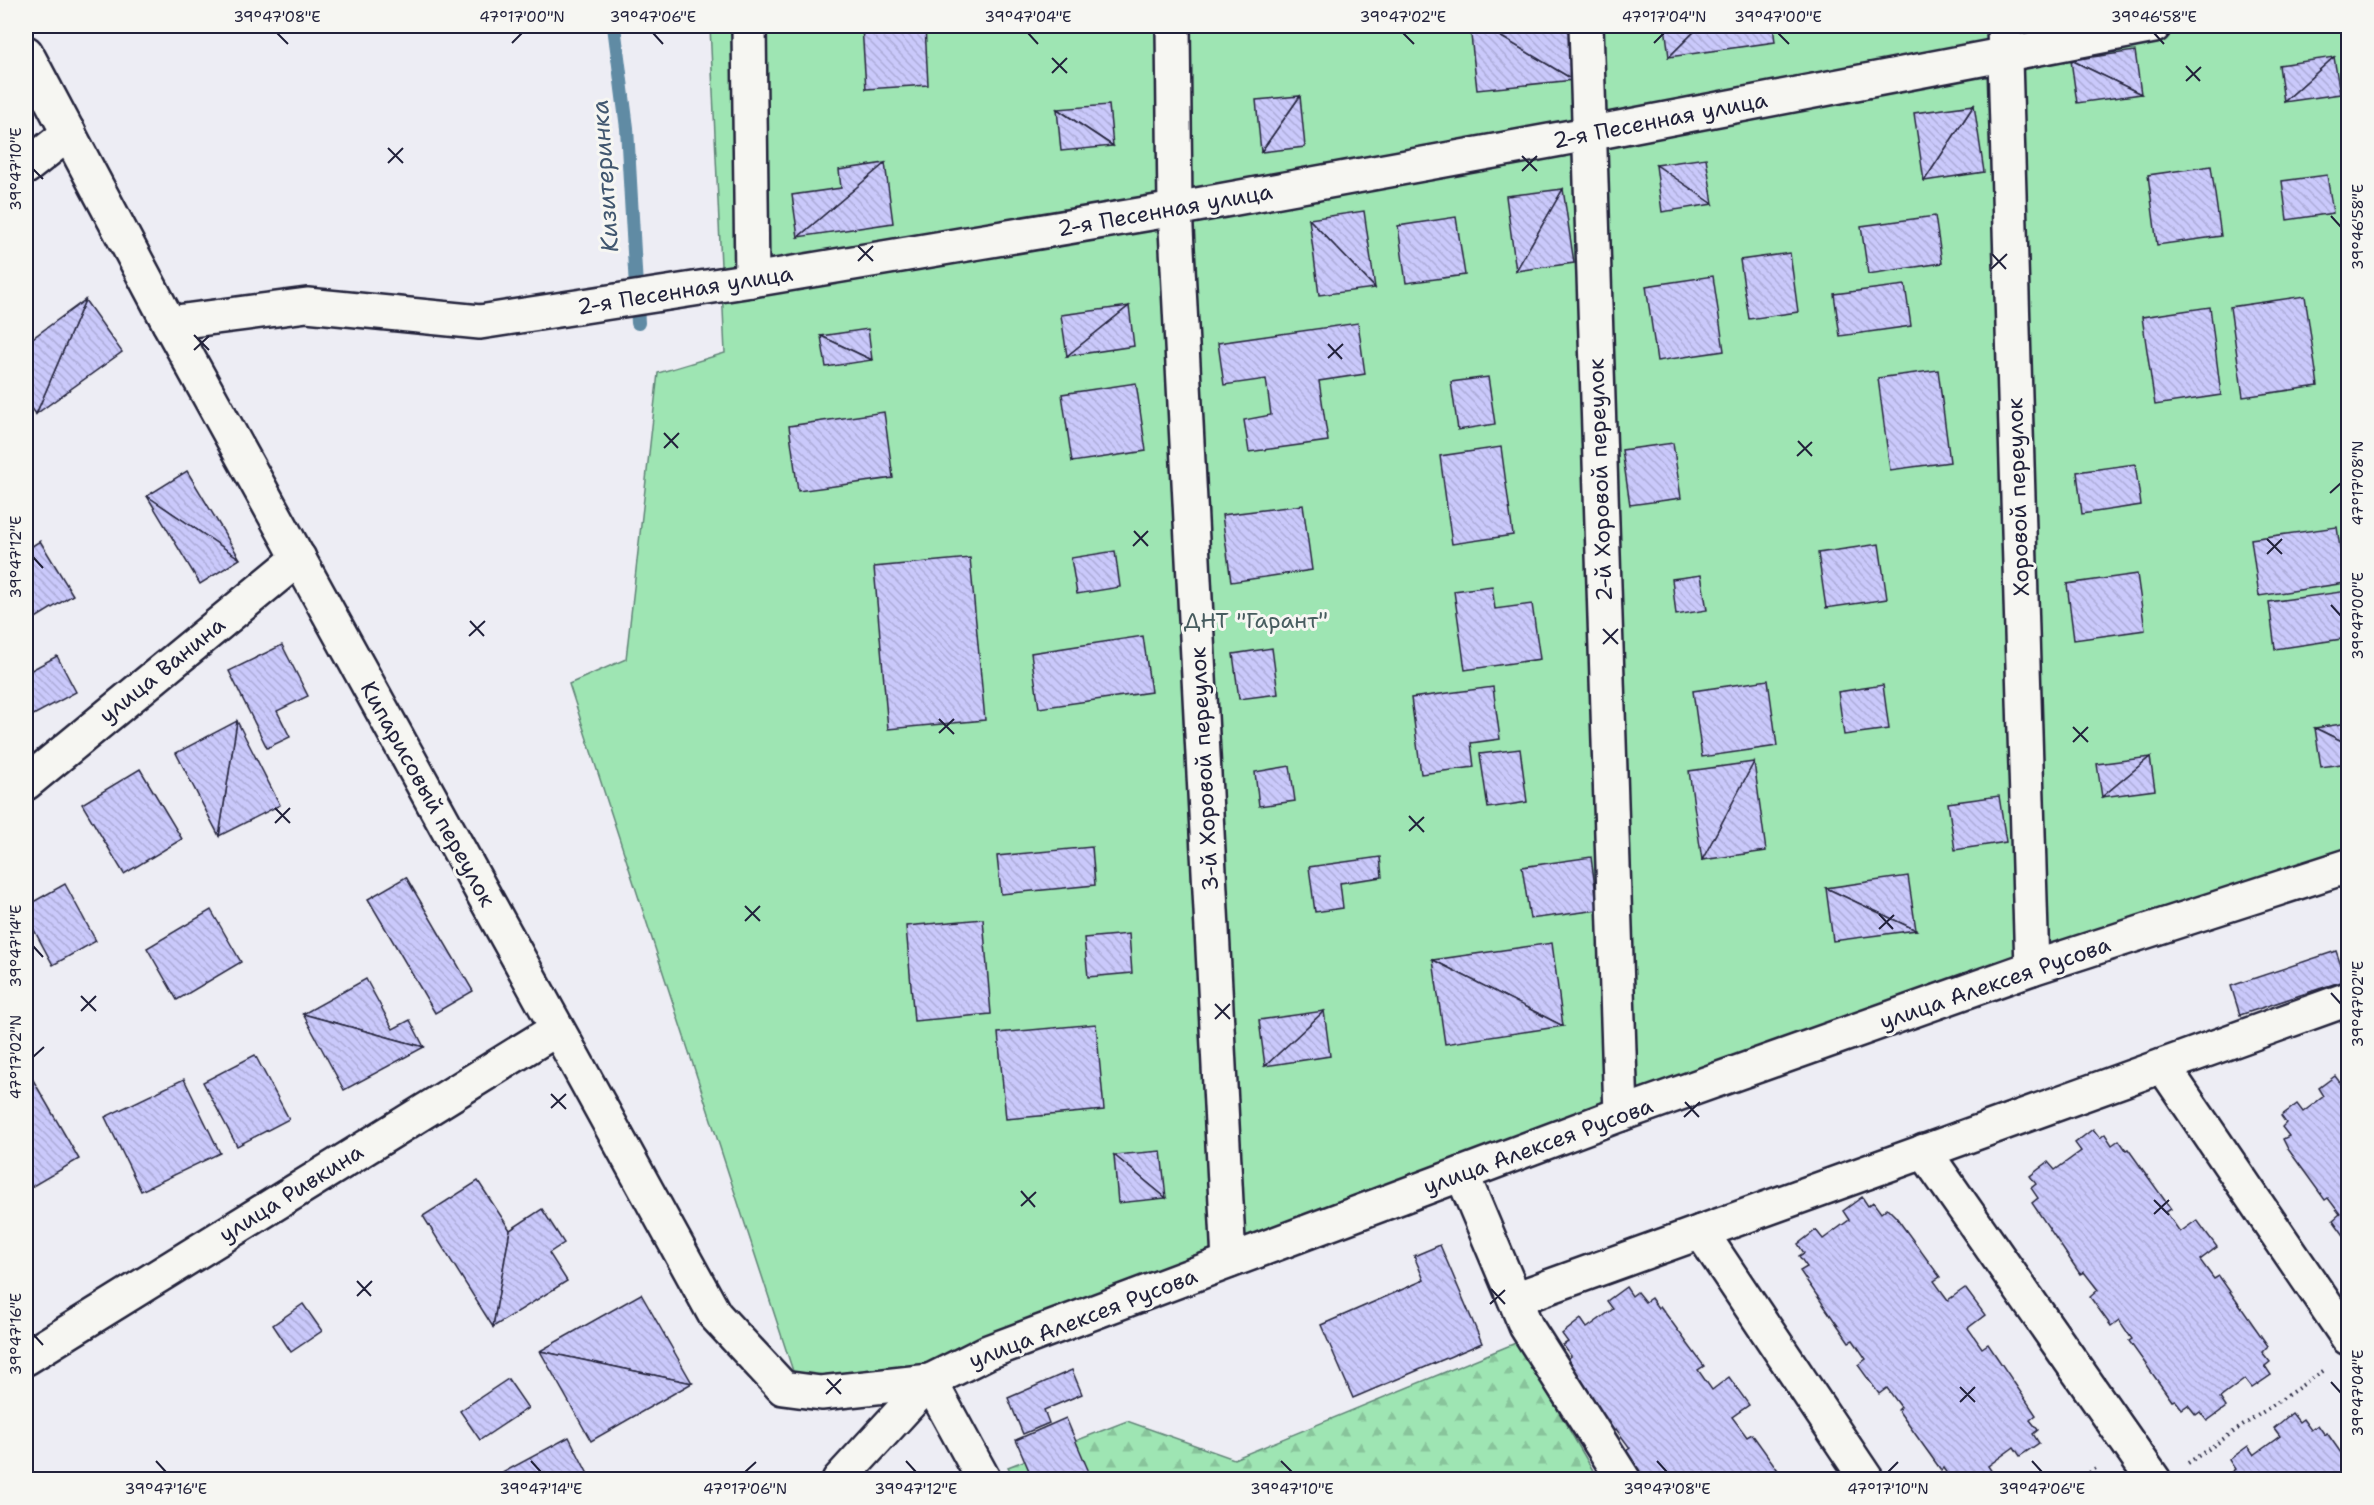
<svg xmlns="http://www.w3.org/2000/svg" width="2374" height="1505" font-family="'Shantell Sans',sans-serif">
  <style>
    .forest { fill: url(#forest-firs); stroke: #608477; stroke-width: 1.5 }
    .green { fill: #9ee5b3; stroke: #608477; stroke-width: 1.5 }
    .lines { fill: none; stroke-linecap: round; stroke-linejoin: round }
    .stream { stroke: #608ba4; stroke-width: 14 }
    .building { fill: url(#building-back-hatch); stroke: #22223b; stroke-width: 1.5 }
    .minor-casing { stroke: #22223b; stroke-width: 38 }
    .path { stroke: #22223b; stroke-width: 4; stroke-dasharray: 1.5 4.5; stroke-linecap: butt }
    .minor { stroke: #f6f6f2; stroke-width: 33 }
    .ticks { fill: none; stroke: #22223b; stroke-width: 2 }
    .labels { text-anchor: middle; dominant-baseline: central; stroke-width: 6; stroke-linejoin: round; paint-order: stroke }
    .street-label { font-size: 22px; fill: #22223b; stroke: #f6f6f2 }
    .park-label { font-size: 22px; fill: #475c5f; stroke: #f6f6f2 }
    .water-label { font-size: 24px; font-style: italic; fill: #415770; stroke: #f6f6f2 }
    .neatline { fill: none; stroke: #22223b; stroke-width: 2 }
    .ticks-label { font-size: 15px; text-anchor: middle; fill: #22223b }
  </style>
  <defs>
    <pattern id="forest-firs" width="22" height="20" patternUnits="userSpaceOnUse" patternTransform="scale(1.5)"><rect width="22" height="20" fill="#9ee5b3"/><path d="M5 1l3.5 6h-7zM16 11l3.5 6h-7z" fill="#88c49b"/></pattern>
    <pattern id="building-back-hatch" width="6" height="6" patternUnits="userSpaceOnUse" patternTransform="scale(1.5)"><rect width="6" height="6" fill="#cac9fb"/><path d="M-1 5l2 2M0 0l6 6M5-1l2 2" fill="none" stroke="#adacd8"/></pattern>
  </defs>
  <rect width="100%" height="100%" fill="#ededf4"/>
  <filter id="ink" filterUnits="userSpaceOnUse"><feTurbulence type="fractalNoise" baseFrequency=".0167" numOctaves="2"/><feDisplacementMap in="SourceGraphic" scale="12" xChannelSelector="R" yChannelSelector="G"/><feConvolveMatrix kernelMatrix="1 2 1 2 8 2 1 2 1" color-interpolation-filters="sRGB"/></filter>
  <g filter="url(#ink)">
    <polygon class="forest" points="1518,1342 1598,1479 1015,1480 1008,1467 1127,1421 1234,1459"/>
    <polygon class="green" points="710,26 2348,26 2348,868 805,1408 569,684 626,659 658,373 725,353"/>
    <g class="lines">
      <polyline class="stream" points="614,26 627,128 638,323"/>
    </g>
    <g class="building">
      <polygon points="862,26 925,26 928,85 866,89"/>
      <polygon points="1470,26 1483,26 1574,80 1477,90"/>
      <polygon points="1483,26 1569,26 1574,80"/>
      <polygon points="1665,26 1700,26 1669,57"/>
      <polygon points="1700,26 1773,26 1775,42 1669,57"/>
      <polygon points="2135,51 2141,94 2071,60"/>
      <polygon points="2334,57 2284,102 2279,65"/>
      <polygon points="2334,57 2340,94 2284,102"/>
      <polygon points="2071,60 2141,94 2077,103"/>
      <polygon points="1300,96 1305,147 1261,152"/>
      <polygon points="1300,96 1261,152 1256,100"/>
      <polygon points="1109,105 1113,146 1057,109"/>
      <polygon points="1974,105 1984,172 1924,181"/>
      <polygon points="1974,105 1924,181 1914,113"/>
      <polygon points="1057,109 1113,146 1061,151"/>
      <polygon points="1706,158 1713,204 1656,165"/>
      <polygon points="885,163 893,223 798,237"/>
      <polygon points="885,163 798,237 792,195 841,188 839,170"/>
      <polygon points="1656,165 1713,204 1662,212"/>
      <polygon points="2211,166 2221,236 2157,245 2148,175"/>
      <polygon points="2327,175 2333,213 2287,220 2282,181"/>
      <polygon points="1563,189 1516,271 1506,196"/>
      <polygon points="1563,189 1574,263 1516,271"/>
      <polygon points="1364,211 1375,288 1309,219"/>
      <polygon points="1935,216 1942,263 1868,274 1861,226"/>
      <polygon points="1456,217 1465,275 1406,283 1398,226"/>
      <polygon points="1309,219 1375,288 1319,295"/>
      <polygon points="1790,253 1798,312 1749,319 1740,260"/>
      <polygon points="1713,276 1724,351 1657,361 1646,286"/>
      <polygon points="1905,285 1911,326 1840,336 1834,294"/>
      <polygon points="2305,296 2318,386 2243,397 2230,307"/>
      <polygon points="85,300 122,352 36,414"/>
      <polygon points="85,300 36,414 26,400 26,343"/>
      <polygon points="1129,306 1067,356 1061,315"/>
      <polygon points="1129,306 1134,346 1067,356"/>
      <polygon points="2210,307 2221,395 2155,405 2142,317"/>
      <polygon points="1358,323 1365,374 1319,381 1328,441 1249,452 1244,420 1271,415 1266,379 1224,385 1218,343"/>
      <polygon points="868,329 872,360 821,336"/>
      <polygon points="821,336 872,360 826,367"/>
      <polygon points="1938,370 1950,462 1890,470 1878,378"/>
      <polygon points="1488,377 1495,424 1458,430 1451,382"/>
      <polygon points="1136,383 1146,451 1072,462 1062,394"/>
      <polygon points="884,412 893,478 798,491 789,426"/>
      <polygon points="1673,443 1681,498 1630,505 1622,450"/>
      <polygon points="1501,447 1513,535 1452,544 1440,456"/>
      <polygon points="2135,464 2141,505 2082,514 2077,472"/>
      <polygon points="187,471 240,559 147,496"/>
      <polygon points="147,496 240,559 200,584"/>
      <polygon points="1303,505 1312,570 1231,582 1222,515"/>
      <polygon points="2337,527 2345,583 2259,596 2251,539"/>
      <polygon points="40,541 73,595 26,624 26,550"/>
      <polygon points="1879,544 1887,599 1826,608 1818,553"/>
      <polygon points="1115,551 1120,587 1077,594 1071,558"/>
      <polygon points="970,558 985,720 888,729 874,567"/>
      <polygon points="2137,574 2145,630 2074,640 2067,584"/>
      <polygon points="1701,575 1707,610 1676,615 1672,579"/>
      <polygon points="1492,586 1495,609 1532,604 1540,659 1465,670 1454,591"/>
      <polygon points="2348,591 2348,638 2275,649 2269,602"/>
      <polygon points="1143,636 1151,692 1039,708 1031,653"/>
      <polygon points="282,645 308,696 277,711 290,737 267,748 229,671"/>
      <polygon points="1272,648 1278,694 1239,699 1233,654"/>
      <polygon points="57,656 76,692 26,719 26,673"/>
      <polygon points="1768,680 1777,746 1702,757 1693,691"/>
      <polygon points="1883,685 1889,729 1844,735 1838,692"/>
      <polygon points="1493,687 1500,739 1471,743 1474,767 1421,774 1411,698"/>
      <polygon points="237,721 280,805 219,836"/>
      <polygon points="237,721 219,836 176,753"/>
      <polygon points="2348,723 2348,744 2315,728"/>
      <polygon points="2315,728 2348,744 2348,763 2321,767"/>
      <polygon points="1520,749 1527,802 1488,808 1480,754"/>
      <polygon points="2150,757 2102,797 2097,764"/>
      <polygon points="2150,757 2155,790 2102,797"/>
      <polygon points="1754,762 1766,851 1702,860"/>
      <polygon points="1754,762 1702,860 1689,771"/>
      <polygon points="1290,766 1295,801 1259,806 1255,772"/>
      <polygon points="140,769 182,839 124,874 82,804"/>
      <polygon points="1999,796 2006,842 1955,850 1948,803"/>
      <polygon points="1092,847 1095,885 1001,894 997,856"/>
      <polygon points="1380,857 1382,877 1340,883 1343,908 1315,912 1309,867"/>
      <polygon points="1591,857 1598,910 1530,919 1522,867"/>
      <polygon points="1908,876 1916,930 1826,888"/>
      <polygon points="406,877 473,991 435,1013 368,899"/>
      <polygon points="65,884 96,941 53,965 26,915 26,906"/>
      <polygon points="1826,888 1916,930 1833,941"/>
      <polygon points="211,910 241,962 177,1000 147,948"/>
      <polygon points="983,919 991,1014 914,1021 906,926"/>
      <polygon points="1129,934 1132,973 1088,977 1084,938"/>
      <polygon points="1552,943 1563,1026 1433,960"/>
      <polygon points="2336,951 2346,980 2240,1015 2231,986"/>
      <polygon points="1433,960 1563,1026 1445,1044"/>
      <polygon points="366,979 393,1029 410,1020 424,1047 303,1014"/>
      <polygon points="1324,1011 1330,1056 1265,1066"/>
      <polygon points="1324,1011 1265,1066 1259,1020"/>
      <polygon points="303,1014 424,1047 344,1090"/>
      <polygon points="1096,1024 1104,1110 1006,1119 998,1033"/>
      <polygon points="255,1055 289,1119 237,1146 203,1082"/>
      <polygon points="2335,1076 2341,1084 2345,1081 2348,1086 2348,1241 2333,1220 2340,1214 2328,1198 2325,1200 2288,1149 2283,1139 2289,1136 2282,1127 2286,1123 2281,1116 2297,1104 2303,1112 2324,1096 2319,1088"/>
      <polygon points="184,1079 220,1153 141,1191 105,1117"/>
      <polygon points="33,1080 79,1159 26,1190 26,1084"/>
      <polygon points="2093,1129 2100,1138 2105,1134 2112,1145 2119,1140 2126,1150 2128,1149 2171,1209 2166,1212 2180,1232 2197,1220 2217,1247 2200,1260 2214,1279 2219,1276 2268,1346 2262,1352 2270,1362 2265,1366 2271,1375 2252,1388 2245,1379 2220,1398 2226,1407 2207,1421 2200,1412 2196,1415 2188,1405 2182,1409 2175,1400 2172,1401 2129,1341 2132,1339 2119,1320 2111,1326 2090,1297 2098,1290 2084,1272 2080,1274 2032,1203 2038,1198 2031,1188 2036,1184 2030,1176 2048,1162 2055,1170 2081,1151 2075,1143"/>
      <polygon points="1161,1151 1166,1198 1114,1155"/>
      <polygon points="1114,1155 1166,1198 1118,1203"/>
      <polygon points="478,1181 510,1230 493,1327 423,1216"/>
      <polygon points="1862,1197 1868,1206 1873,1202 1881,1213 1887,1208 1896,1217 1940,1277 1934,1281 1948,1300 1965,1288 1985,1315 1968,1328 1982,1348 1988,1344 2036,1415 2030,1420 2038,1430 2033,1434 2039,1443 2020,1456 2014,1447 1988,1466 1994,1475 1988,1480 1961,1480 1956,1473 1950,1478 1943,1468 1941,1470 1898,1410 1901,1407 1887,1388 1879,1394 1858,1365 1866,1359 1853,1340 1849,1342 1800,1271 1807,1267 1799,1256 1804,1253 1798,1244 1816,1230 1823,1239 1849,1220 1843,1211"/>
      <polygon points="542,1209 564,1243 549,1253 567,1281 493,1327 510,1230"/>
      <polygon points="1440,1245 1482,1343 1353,1398 1321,1325 1424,1280 1414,1256"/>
      <polygon points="1626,1287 1632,1296 1637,1292 1645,1302 1651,1298 1658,1308 1660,1306 1704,1366 1698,1370 1712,1390 1729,1377 1749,1405 1732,1417 1747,1437 1752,1434 1785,1480 1653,1480 1652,1477 1640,1480 1622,1454 1630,1448 1616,1429 1613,1432 1570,1372 1565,1361 1571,1356 1563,1345 1568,1342 1562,1334 1581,1319 1587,1328 1613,1309 1607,1301"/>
      <polygon points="641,1294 692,1383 540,1351"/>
      <polygon points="303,1304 322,1331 291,1352 273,1325"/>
      <polygon points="540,1351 692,1383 591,1441"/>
      <polygon points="1072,1370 1082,1394 1044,1410 1049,1423 1023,1434 1008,1398"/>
      <polygon points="508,1379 528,1408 480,1440 460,1411"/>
      <polygon points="2292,1413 2299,1422 2303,1419 2311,1430 2318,1425 2325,1435 2327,1433 2348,1463 2348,1480 2235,1480 2230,1473 2235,1469 2229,1460 2248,1446 2254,1455 2280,1436 2274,1428"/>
      <polygon points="1066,1418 1089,1472 1071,1480 1033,1480 1016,1440"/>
      <polygon points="569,1437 591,1480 494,1480 493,1478"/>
    </g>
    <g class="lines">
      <defs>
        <g id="minor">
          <polyline points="749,26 752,280"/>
          <polyline points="1173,26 1175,209 1229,1261"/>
          <polyline points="1586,26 1621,1114"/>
          <polyline points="2004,26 2032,968"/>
          <polyline points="26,53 169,323 715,1315 783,1388 821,1393 930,1381"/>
          <polyline points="26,167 69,133"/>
          <polyline points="169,323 307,305 480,322 752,280 1175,209 1588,134 2154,26"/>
          <polyline points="26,783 299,558"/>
          <polyline points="2163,1066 2348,1338"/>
          <polyline points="1924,1151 2154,1480"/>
          <polyline points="1462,1174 1526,1326 1624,1480"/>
          <polyline points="1701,1232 1867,1480"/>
          <polyline points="1515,1299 2348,999"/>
          <polyline points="26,1358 557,1029"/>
          <polyline points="930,1381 984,1480"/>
          <polyline points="839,1480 930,1381 988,1352 1621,1114 2032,968 2348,866"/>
        </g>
      </defs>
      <use href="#minor" class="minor-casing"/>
      <g class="path">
        <polyline points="2188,1463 2326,1369"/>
        <polyline points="2080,1480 2097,1467"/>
      </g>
      <use href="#minor" class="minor"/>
    </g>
  </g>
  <path class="ticks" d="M 277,33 L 288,44M 653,33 L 663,44M 1028,33 L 1038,44M 1403,33 L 1414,44M 1778,33 L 1789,44M 2154,33 L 2164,44M 512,43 L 522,33M 1654,43 L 1664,33M 1052,58 L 1067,73M 2186,66 L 2200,81M 1052,73 L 1067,58M 2186,81 L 2201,67M 388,148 L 403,163M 1522,156 L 1537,171M 388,163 L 403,148M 33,169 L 43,179M 1522,171 L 1537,156M 2331,216 L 2341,227M 858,246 L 873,261M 1992,254 L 2006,269M 858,261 L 873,246M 1991,269 L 2007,254M 194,335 L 209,350M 1328,344 L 1342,359M 194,350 L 209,336M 1328,358 L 1343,344M 664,433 L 678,448M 1798,441 L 1812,456M 664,448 L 679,433M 1797,456 L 1812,442M 2330,493 L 2341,483M 1134,531 L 1148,546M 2267,539 L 2282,554M 1133,546 L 1148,531M 2267,554 L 2282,539M 33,557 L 43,568M 2331,605 L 2341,616M 470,621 L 484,636M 1603,629 L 1618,644M 469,636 L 485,621M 1603,644 L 1618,629M 939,719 L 954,734M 2073,727 L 2088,742M 939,733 L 954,719M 2073,742 L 2088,727M 275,808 L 290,823M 1409,816 L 1424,832M 275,823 L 290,808M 1409,831 L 1424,817M 745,906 L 760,921M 1879,914 L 1893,929M 745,921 L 760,906M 1879,929 L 1894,915M 33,946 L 43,957M 2331,993 L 2341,1004M 81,996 L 96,1011M 1215,1004 L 1230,1019M 81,1011 L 96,996M 1215,1019 L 1230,1004M 33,1057 L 44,1047M 551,1094 L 566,1109M 1685,1102 L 1699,1117M 551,1108 L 566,1094M 1684,1117 L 1700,1102M 1021,1191 L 1035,1207M 2154,1200 L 2169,1215M 1021,1206 L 1036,1192M 2154,1214 L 2169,1200M 357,1281 L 371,1296M 1491,1289 L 1505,1304M 357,1296 L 372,1281M 1490,1304 L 1505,1290M 33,1334 L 43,1345M 827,1379 L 841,1394M 2331,1382 L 2341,1393M 1960,1387 L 1975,1402M 826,1394 L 841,1379M 1960,1402 L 1975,1387M 156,1461 L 166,1472M 531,1461 L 541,1472M 906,1461 L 916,1472M 1281,1461 L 1292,1472M 1657,1461 L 1667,1472M 2032,1461 L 2042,1472M 745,1472 L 756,1462M 1888,1472 L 1898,1462"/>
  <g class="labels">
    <g class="street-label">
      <text transform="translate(1660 120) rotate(-11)">2-я Песенная улица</text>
      <text transform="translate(1165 210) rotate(-10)">2-я Песенная улица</text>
      <text transform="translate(685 290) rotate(-9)">2-я Песенная улица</text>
      <text transform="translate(1600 480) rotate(-92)">2-й Хоровой переулок</text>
      <text transform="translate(2018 497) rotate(-92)">Хоровой переулок</text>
      <text transform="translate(162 670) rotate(-39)">улица Ванина</text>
      <text transform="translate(1204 769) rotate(-93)">3-й Хоровой переулок</text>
      <text transform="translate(428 794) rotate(61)">Кипарисовый переулок</text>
      <text transform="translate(1995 983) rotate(-19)">улица Алексея Русова</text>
      <text transform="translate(1538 1146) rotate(-20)">улица Алексея Русова</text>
      <text transform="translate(291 1193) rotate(-32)">улица Ривкина</text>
      <text transform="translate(1083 1318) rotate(-21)">улица Алексея Русова</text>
    </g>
    <g class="park-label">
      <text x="1256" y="620">ДНТ "Гарант"</text>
    </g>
    <g class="water-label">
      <text transform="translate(605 176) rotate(-94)">Кизитеринка</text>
    </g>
  </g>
  <rect width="2374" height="1505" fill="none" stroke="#f6f6f2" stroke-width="66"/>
  <rect x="33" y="33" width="2308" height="1439" class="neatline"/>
  <g class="ticks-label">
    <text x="277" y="22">39°47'08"E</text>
    <text x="522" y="22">47°17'00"N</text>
    <text x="653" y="22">39°47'06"E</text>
    <text x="1028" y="22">39°47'04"E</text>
    <text x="1403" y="22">39°47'02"E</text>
    <text x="1664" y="22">47°17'04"N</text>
    <text x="1778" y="22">39°47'00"E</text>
    <text x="2154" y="22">39°46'58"E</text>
    <text transform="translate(16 169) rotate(-90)" y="5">39°47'10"E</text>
    <text transform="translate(2358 227) rotate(-90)" y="5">39°46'58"E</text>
    <text transform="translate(2358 483) rotate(-90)" y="5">47°17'08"N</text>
    <text transform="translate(16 557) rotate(-90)" y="5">39°47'12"E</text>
    <text transform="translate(2358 616) rotate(-90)" y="5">39°47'00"E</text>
    <text transform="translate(16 946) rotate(-90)" y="5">39°47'14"E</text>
    <text transform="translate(2358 1004) rotate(-90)" y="5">39°47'02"E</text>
    <text transform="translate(16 1057) rotate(-90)" y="5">47°17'02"N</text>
    <text transform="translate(16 1334) rotate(-90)" y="5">39°47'16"E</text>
    <text transform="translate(2358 1393) rotate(-90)" y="5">39°47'04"E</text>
    <text x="166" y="1494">39°47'16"E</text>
    <text x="541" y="1494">39°47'14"E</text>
    <text x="745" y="1494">47°17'06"N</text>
    <text x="916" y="1494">39°47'12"E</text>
    <text x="1292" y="1494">39°47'10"E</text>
    <text x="1667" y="1494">39°47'08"E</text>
    <text x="1888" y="1494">47°17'10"N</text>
    <text x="2042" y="1494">39°47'06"E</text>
  </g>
</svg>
